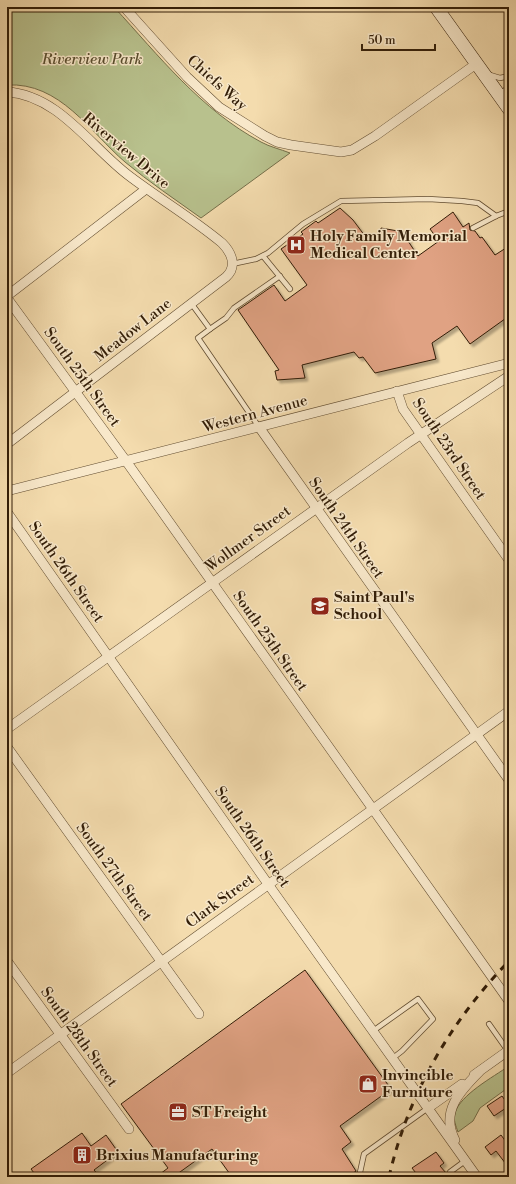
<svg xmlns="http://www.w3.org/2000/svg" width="516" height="1184" font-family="'Libre Bodoni',serif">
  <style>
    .green { fill: #b8c18d; stroke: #756f4a }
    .building { fill: #e0a283; stroke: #321d07; filter: url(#shadow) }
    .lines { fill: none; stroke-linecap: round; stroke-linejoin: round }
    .service-casing { stroke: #624d31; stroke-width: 6 }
    .minor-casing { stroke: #624d31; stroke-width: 10 }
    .secondary-casing { stroke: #321d07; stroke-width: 14 }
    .service { stroke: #f8e8ca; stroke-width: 4.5 }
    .minor { stroke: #f8e8ca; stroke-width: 9 }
    .secondary { stroke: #f8e8ca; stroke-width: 13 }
    .rail { stroke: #321d07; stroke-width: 3; stroke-dasharray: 7 7; stroke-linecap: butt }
    .labels { text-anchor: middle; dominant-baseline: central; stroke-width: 3; stroke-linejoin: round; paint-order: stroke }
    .park-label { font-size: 15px; font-style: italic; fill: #5a4e2f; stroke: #f8e8ca }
    .street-label { font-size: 15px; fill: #321d07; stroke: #f8e8ca }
    .poi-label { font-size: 15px; font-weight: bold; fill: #321d07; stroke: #f8e8ca; text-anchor: start }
  </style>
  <defs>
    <filter id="shadow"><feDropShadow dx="3" dy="3" stdDeviation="1" flood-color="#0004"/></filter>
  </defs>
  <rect width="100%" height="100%" fill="#f4dcae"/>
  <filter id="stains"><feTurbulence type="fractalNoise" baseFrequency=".005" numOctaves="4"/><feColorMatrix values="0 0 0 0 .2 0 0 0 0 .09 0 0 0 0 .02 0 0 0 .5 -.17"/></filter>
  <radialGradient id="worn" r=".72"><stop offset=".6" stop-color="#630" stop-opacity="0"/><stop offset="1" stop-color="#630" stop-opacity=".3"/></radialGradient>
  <g class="green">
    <path d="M 7,7 L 114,7 C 159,56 201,110 261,142 C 270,147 280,149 290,153 L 201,218 C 176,200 149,182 125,162 C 90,132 60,82 7,85 Z"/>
    <path d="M 509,1066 L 509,1087 L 480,1108 L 473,1121 L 458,1132 C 456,1126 453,1120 455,1113 C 460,1095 493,1077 509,1066 Z"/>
  </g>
  <g class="building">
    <polygon points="340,208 353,220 365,236 379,239 381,228 409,233 408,241 418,256 439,241 430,229 453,212 463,227 469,223 470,230 475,231 480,238 482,237 495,255 509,246 509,316 470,344 457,326 432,343 436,359 375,373 363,357 359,358 354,352 302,365 305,378 277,380 275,371 279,370 238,310 274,285 285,301 307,285 281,249 303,234 301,232 316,221 318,223"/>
    <polygon points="305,970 391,1089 340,1126 351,1142 342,1149 356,1171 348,1177 232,1177 212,1149 173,1177 156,1177 168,1168 121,1104"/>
    <polygon points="502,1096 509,1106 494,1116 487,1106"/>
    <polygon points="82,1133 91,1146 106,1135 118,1152 94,1170 100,1177 37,1177 31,1169"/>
    <polygon points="501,1135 509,1146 509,1168 496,1151 491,1155 485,1147"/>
    <polygon points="436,1152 444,1163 440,1166 446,1173 444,1177 419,1177 412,1168"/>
  </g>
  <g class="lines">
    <defs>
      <g id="service">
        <polyline points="487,74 500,78 509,76"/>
        <polyline points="500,94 509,87"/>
        <polyline points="509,142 509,155"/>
        <polyline points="473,228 496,216 509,211"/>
        <polyline points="263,256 290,289"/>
        <polyline points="232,264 256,259 268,253 303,224 341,201 428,199 462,201 478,203 496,216"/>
        <polyline points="191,303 210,329 198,338 259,427"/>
        <polyline points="210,329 226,318 234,308 280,276"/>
        <polyline points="489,1024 508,1051"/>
        <polyline points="373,1031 418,999 433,1019 402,1051 393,1058"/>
        <polyline points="359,1177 364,1154 428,1108"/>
        <polyline points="448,1177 450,1172 465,1161"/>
      </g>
      <g id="minor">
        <polyline points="124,7 187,77 219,107 265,136 277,142 291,145 341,152 352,150 375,136 476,64"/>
        <path d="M 7,92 C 58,95 90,146 128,175 C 158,198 192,218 222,243 C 231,252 238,266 226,277 L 7,444"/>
        <polyline points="7,296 146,189"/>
        <polyline points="7,298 126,461 509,1001"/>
        <polyline points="397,391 403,409 509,560"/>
        <polyline points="259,427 509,780"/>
        <polyline points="7,491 509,363"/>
        <polyline points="7,512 268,884 477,1177"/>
        <polyline points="7,729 408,443 509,376"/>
        <polyline points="7,747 199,1014"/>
        <polyline points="7,961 129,1129"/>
        <polyline points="7,1073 509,711"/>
        <polyline points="474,1075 509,1050"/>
        <polyline points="428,1108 462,1084"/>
        <path d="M 455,1140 C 440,1112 460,1091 479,1072"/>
      </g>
      <polyline id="secondary" points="436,7 509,109"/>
    </defs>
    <use href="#service" class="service-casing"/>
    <use href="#minor" class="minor-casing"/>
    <use href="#secondary" class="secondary-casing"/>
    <use href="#service" class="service"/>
    <use href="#minor" class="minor"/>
    <use href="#secondary" class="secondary"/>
    <path class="rail" d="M 389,1177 C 408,1094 450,1022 509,961"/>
  </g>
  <defs>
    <symbol id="hospital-square" viewBox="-11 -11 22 22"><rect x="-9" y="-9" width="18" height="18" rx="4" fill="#8f2418" stroke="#f8e8ca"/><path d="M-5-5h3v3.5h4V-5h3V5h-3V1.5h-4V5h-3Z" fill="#fff"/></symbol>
    <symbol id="school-square" viewBox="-11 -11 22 22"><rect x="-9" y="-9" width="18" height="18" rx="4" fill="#8f2418" stroke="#f8e8ca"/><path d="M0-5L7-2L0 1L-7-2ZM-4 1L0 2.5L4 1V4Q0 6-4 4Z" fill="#fff"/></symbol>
    <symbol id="shop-square" viewBox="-11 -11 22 22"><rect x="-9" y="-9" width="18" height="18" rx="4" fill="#8f2418" stroke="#f8e8ca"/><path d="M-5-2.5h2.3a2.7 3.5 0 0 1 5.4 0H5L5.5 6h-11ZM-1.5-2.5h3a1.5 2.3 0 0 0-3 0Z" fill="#fff"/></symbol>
    <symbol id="office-square" viewBox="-11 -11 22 22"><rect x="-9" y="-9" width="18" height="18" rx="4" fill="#8f2418" stroke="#f8e8ca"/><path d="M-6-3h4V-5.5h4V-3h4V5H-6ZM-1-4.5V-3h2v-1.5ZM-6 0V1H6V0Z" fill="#fff"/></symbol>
    <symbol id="building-square" viewBox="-11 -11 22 22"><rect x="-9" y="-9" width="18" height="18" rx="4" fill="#8f2418" stroke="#f8e8ca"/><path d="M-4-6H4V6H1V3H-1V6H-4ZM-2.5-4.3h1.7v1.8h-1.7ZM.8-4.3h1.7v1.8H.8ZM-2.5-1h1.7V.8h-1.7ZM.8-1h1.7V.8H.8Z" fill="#fff"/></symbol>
  </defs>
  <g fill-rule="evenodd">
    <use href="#hospital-square" x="285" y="234" width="22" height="22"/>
    <use href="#school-square" x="309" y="595" width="22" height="22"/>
    <use href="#shop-square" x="357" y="1073" width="22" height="22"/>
    <use href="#office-square" x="167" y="1101" width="22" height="22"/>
    <use href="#building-square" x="71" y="1144" width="22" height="22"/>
  </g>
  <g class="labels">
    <g class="park-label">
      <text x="92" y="59">Riverview Park</text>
    </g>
    <g class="street-label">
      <text transform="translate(217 83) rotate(42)">Chiefs Way</text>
      <text transform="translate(126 151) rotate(40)">Riverview Drive</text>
      <text transform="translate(133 330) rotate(-38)">Meadow Lane</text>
      <text transform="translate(82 377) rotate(54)">South 25th Street</text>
      <text transform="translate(255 414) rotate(-15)">Western Avenue</text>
      <text transform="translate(449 449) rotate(56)">South 23rd Street</text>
      <text transform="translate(346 528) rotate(55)">South 24th Street</text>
      <text transform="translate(248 539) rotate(-36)">Wollmer Street</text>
      <text transform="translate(66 572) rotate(55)">South 26th Street</text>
      <text transform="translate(270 641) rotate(55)">South 25th Street</text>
      <text transform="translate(252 837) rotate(55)">South 26th Street</text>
      <text transform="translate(114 872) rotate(54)">South 27th Street</text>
      <text transform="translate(220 901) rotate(-36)">Clark Street</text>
      <text transform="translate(79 1037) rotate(54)">South 28th Street</text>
    </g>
    <g class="poi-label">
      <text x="310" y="236">Holy Family Memorial<tspan x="310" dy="17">Medical Center</tspan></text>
      <text x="334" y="597">Saint Paul's<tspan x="334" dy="17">School</tspan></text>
      <text x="382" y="1075">Invincible<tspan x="382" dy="17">Furniture</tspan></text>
      <text x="192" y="1112">ST Freight</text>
      <text x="96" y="1155">Brixius Manufacturing</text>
    </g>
  </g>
  <rect width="516" height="1184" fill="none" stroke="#f4dcae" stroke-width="24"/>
  <rect x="8" y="8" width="500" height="1168" fill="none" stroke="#321d07" stroke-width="2"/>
  <rect x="12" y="12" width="492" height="1160" fill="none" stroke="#321d07"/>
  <path d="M362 44v6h73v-6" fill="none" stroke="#321d07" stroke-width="2"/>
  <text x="368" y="44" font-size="12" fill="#321d07" stroke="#f8e8ca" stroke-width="3" paint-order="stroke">50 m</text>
  <rect width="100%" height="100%" filter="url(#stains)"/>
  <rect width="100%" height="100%" fill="url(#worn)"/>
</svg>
